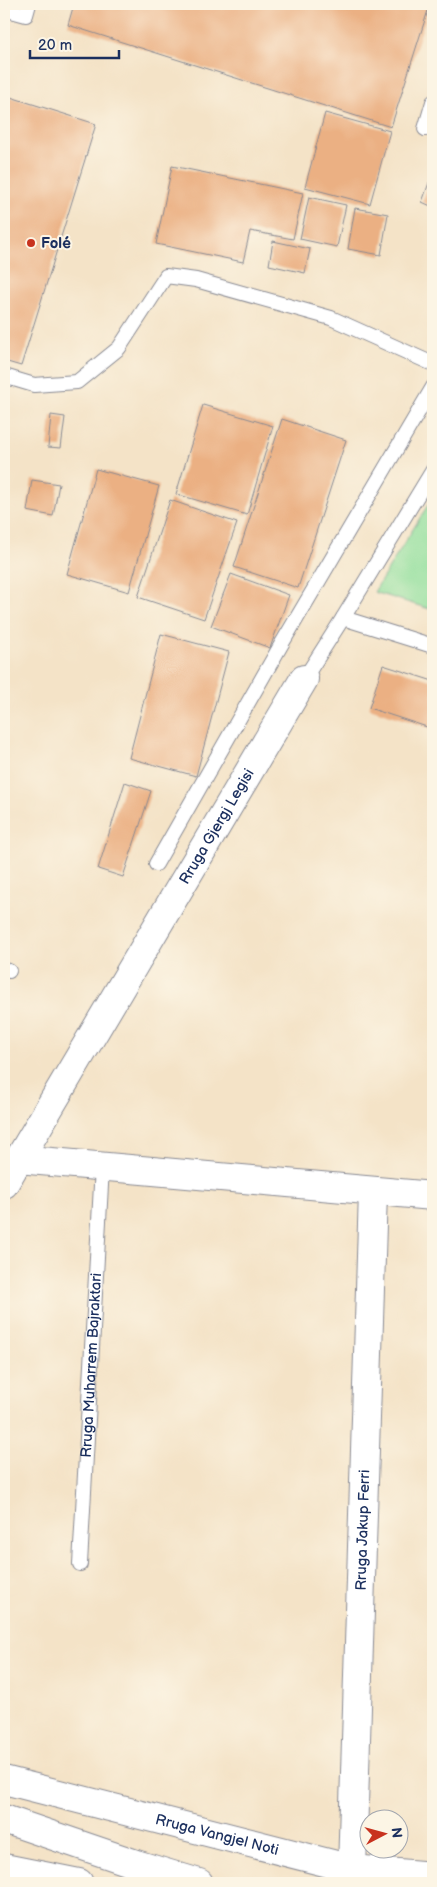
<svg xmlns="http://www.w3.org/2000/svg" width="437" height="1887" font-family="'Balsamiq Sans',sans-serif">
  <style>
    .green { fill: #91df9c; stroke: #56877d }
    .building { fill: #ebb083 }
    .lines { fill: none; stroke-linecap: round; stroke-linejoin: round }
    .lane-casing { stroke: #888992; stroke-width: 16 }
    .street-casing { stroke: #888992; stroke-width: 30 }
    .secondary-casing { stroke: #888992; stroke-width: 30 }
    .highway-casing { stroke: #888992; stroke-width: 30 }
    .lane { stroke: #fff; stroke-width: 14 }
    .street { stroke: #fff; stroke-width: 28 }
    .secondary { stroke: #fff; stroke-width: 28 }
    .highway { stroke: #fff; stroke-width: 28 }
    .poi-dot { fill: #c8321e; stroke: #fcf5e5; stroke-width: 2 }
    .labels { text-anchor: middle; dominant-baseline: central; stroke-width: 4; stroke-linejoin: round; paint-order: stroke }
    .poi-label { font-size: 15px; font-weight: bold; fill: #1b2f5e; stroke: #fcf5e5; text-anchor: start }
    .street-label { font-size: 15px; fill: #1b2f5e; stroke: #fcf5e5 }
  </style>
  <rect width="100%" height="100%" fill="#fcf5e5"/>
  <filter id="ink" filterUnits="userSpaceOnUse"><feTurbulence type="fractalNoise" baseFrequency=".02" numOctaves="2"/><feDisplacementMap in="SourceGraphic" scale="10" xChannelSelector="R" yChannelSelector="G"/><feConvolveMatrix kernelMatrix="1 2 1 2 8 2 1 2 1" color-interpolation-filters="sRGB"/></filter>
  <filter id="wash" filterUnits="userSpaceOnUse"><feTurbulence type="fractalNoise" baseFrequency=".0096" numOctaves="4" result="noise"/><feDisplacementMap in="SourceGraphic" scale="20" xChannelSelector="R" yChannelSelector="G"/><feGaussianBlur stdDeviation="1.12" result="paint"/><feColorMatrix in="noise" values="0 0 0 0 0 0 0 0 0 0 0 0 0 0 0 0 0 1.4 0 .05"/><feComposite in="paint" operator="in"/></filter>
  <g filter="url(#wash)">
    <rect width="100%" height="100%" fill="#f4e3c7"/>
    <polygon class="green" points="433,497 433,610 374,592"/>
    <g id="blocks">
      <g class="building">
        <polygon points="74,4 430,4 391,127 68,25"/>
        <polygon points="4,95 96,124 21,366 4,361"/>
        <polygon points="325,113 390,131 370,204 305,187"/>
        <polygon points="172,166 303,193 293,239 250,231 243,262 156,244"/>
        <polygon points="430,180 433,181 433,207 422,202"/>
        <polygon points="309,197 346,205 337,247 300,239"/>
        <polygon points="355,208 388,214 381,255 348,249"/>
        <polygon points="273,241 310,249 305,273 269,265"/>
        <polygon points="203,405 273,426 247,515 176,494"/>
        <polygon points="51,415 65,417 61,448 48,447"/>
        <polygon points="282,419 346,440 298,588 234,567"/>
        <polygon points="96,469 159,486 129,592 67,574"/>
        <polygon points="32,480 59,484 53,516 27,511"/>
        <polygon points="170,500 237,523 204,619 138,597"/>
        <polygon points="231,574 289,595 270,648 211,626"/>
        <polygon points="161,634 229,652 196,776 129,758"/>
        <polygon points="383,665 433,681 433,729 369,708"/>
        <polygon points="125,782 151,791 123,877 98,869"/>
      </g>
    </g>
  </g>
  <g filter="url(#ink)">
    <use href="#blocks" fill-opacity="0" stroke="#888992" stroke-width="1"/>
    <g class="lines">
      <defs>
        <g id="lane">
          <polyline points="4,9 26,15 29,4"/>
          <polyline points="425,129 433,102"/>
          <polyline points="4,376 34,385 77,382 119,348 166,276 196,280 331,318 433,364"/>
          <polyline points="343,618 433,646"/>
          <polyline points="304,679 343,618 433,470"/>
          <polyline points="156,864 281,645 433,387"/>
          <polyline points="4,970 9,971"/>
          <path id="s1" d="M 80,1564 L 102,1167"/>
        </g>
        <g id="street">
          <polyline points="18,1159 433,1196"/>
          <path id="s2" d="M 4,1184 L 304,679"/>
          <path id="s3" d="M 352,1869 L 373,1192"/>
        </g>
        <g id="secondary">
          <path id="s4" d="M 4,1780 L 352,1869 L 433,1876"/>
        </g>
        <g id="highway">
          <polyline points="4,1819 136,1864 199,1883"/>
          <polyline points="4,1868 79,1883"/>
        </g>
      </defs>
      <use href="#lane" class="lane-casing"/>
      <use href="#street" class="street-casing"/>
      <use href="#secondary" class="secondary-casing"/>
      <use href="#highway" class="highway-casing"/>
      <use href="#lane" class="lane"/>
      <use href="#street" class="street"/>
      <use href="#secondary" class="secondary"/>
      <use href="#highway" class="highway"/>
    </g>
  </g>
  <circle class="poi-dot" cx="31" cy="243" r="5"/>
  <g class="labels">
    <g class="poi-label">
      <text x="41" y="243">Folé</text>
    </g>
    <g class="street-label">
      <text stroke="none"><textPath href="#s2" startOffset="416">Rruga Gjergj Legisi</textPath></text>
      <text stroke="none"><textPath href="#s1" startOffset="199">Rruga Muharrem Bajraktari</textPath></text>
      <text stroke="none"><textPath href="#s3" startOffset="339">Rruga Jakup Ferri</textPath></text>
      <text stroke="none"><textPath href="#s4" startOffset="220">Rruga Vangjel Noti</textPath></text>
    </g>
  </g>
  <rect width="437" height="1887" fill="none" stroke="#fcf5e5" stroke-width="20"/>
  <g transform="translate(384 1834) rotate(84)"><circle r="24" fill="#fcf5e5" stroke="#a2a6af"/>
  <path d="M0-4L9 19L0 12L-9 19Z" fill="#c8321e"/>
  <text y="-8" font-size="14" font-weight="bold" text-anchor="middle" fill="#1b2f5e">N</text>
  </g>
  <path d="M30 50v8h89v-8" fill="none" stroke="#1b2f5e" stroke-width="2.5"/>
  <text x="38" y="50" font-size="15" fill="#1b2f5e" stroke="#fcf5e5" stroke-width="4" paint-order="stroke">20 m</text>
</svg>
